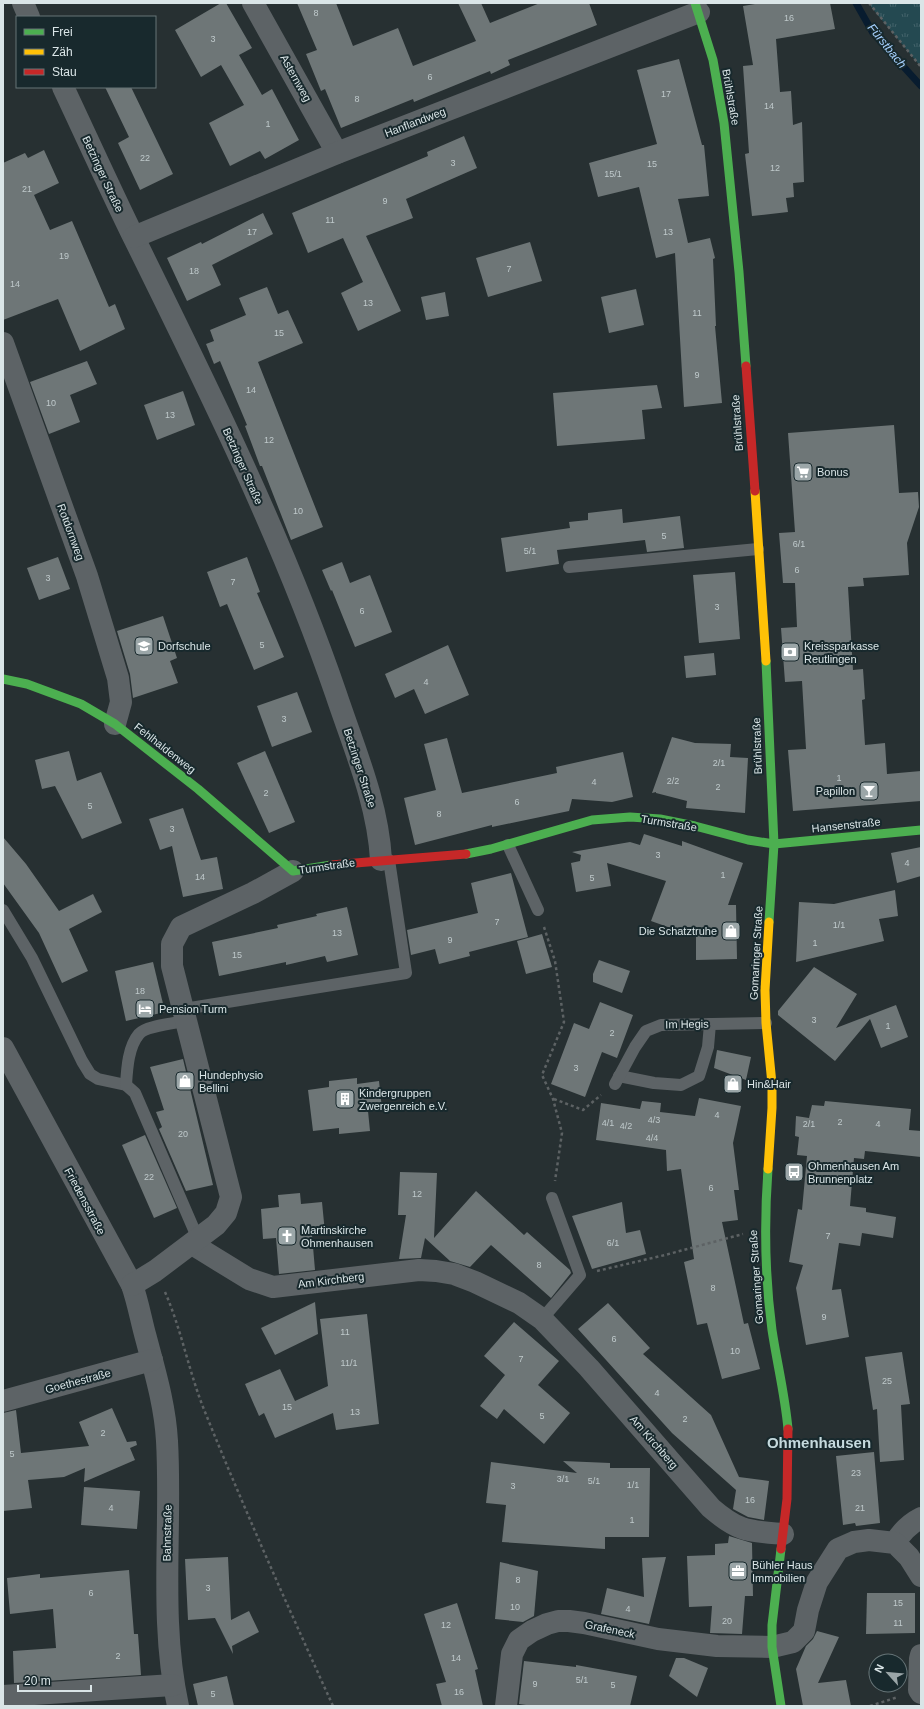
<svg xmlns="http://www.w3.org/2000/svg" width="924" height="1709" font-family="Arial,sans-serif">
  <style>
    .grass { fill: url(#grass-tufts) }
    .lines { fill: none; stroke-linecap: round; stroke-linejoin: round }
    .stream { stroke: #081c2f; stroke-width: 7 }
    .building { fill: #6e7677 }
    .path { stroke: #5d6264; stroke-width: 2.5; stroke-dasharray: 3 3; stroke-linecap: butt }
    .lane { stroke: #5d6366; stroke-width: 12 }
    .street { stroke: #5d6366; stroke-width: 22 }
    .fast { stroke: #4caf50; stroke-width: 9 }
    .slow { stroke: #ffc107; stroke-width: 9 }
    .jam { stroke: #c62828; stroke-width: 9 }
    .labels { text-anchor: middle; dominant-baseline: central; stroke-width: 4; stroke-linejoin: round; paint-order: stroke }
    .number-label { font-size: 9px; fill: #bfc9cb }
    .street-label { font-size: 11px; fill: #dae5e7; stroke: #18292d }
    .poi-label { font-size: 11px; fill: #dae5e7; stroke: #18292d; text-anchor: start }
    .water-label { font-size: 12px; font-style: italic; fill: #a6d1ff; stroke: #18292d }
    .district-label { font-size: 15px; font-weight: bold; fill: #c5dade; stroke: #18292d }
  </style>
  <defs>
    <pattern id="grass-tufts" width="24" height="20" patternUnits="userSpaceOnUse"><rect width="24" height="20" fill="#244951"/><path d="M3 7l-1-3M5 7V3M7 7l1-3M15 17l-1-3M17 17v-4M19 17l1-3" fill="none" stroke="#43636a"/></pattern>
  </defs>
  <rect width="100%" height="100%" fill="#273032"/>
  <polygon class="grass" points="869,3 921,3 921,67 872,8"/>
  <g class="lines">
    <polyline class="stream" points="856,3 873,33 921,86"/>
  </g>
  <g class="building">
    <polygon points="221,3 226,3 252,48 239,55 262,95 272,89 299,140 265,159 260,151 230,166 209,123 244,105 221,65 201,77 175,30"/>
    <polygon points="297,3 336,3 353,46 398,28 413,66 476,41 458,3 481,3 490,23 540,3 589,3 597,25 508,60 510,65 491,74 490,71 414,102 413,99 341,128 325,89 321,91 306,54 317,50"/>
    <polygon points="761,3 830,3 835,29 776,39 780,92 791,91 793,125 802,122 804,182 793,183 794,197 786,198 788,212 752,216 745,154 749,153 743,66 753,65 743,6"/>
    <polygon points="679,59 702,145 704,145 709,196 678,199 688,243 710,238 715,258 713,259 716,326 715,326 722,403 684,407 675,253 656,258 639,187 598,197 589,163 657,144 637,70"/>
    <polygon points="105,87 131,87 173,174 140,190 118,143 129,137"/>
    <polygon points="464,136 477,168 406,199 413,218 366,236 401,311 358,331 341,293 363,282 343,238 308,253 292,213 428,156 427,152"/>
    <polygon points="44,150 59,183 34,195 50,230 72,221 109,307 115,304 125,329 80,351 58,299 3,320 3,163 25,153 28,158"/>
    <polygon points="263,213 273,234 212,265 221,285 187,301 167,258 201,242 202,244"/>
    <polygon points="530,242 542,281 488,297 476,258"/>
    <polygon points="267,287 278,314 288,310 303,343 258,362 323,527 291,540 262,466 260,466 245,426 247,425 220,361 214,364 206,344 214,341 210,330 246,315 239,298"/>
    <polygon points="636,289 644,325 609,333 601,297"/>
    <polygon points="445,292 449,316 426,320 421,297"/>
    <polygon points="87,361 97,384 70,395 80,422 49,434 30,382"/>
    <polygon points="657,385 662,408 642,410 645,439 557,446 553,393"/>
    <polygon points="183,391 195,425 157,440 144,405"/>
    <polygon points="894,425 899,493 918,492 919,507 907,543 909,575 863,578 864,586 848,587 853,670 863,669 865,699 862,700 865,745 885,743 887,774 921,771 921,801 793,811 788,750 806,749 802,681 785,682 781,628 797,627 795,583 783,583 779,533 795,532 788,433"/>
    <polygon points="622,509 623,523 680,516 684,548 647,552 645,540 557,550 559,564 506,572 501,538 570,528 569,522 588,520 588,513"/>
    <polygon points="58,557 70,589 39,600 27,568"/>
    <polygon points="247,557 260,592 257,593 284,657 254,670 227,604 220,607 207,572"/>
    <polygon points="342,562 350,583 370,575 392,632 355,647 332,590 331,591 322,570"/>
    <polygon points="735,572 740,639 699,643 693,575"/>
    <polygon points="163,616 177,658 170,661 178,683 133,698 130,674 117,631"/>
    <polygon points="448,645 469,695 425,714 414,689 395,698 385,674"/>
    <polygon points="714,653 716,675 686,678 684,656"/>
    <polygon points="297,692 312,732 272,747 257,706"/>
    <polygon points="672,737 695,743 731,744 730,757 748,758 745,813 686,808 687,801 656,793 656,792 652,793"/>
    <polygon points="447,738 462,793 557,773 556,767 623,752 633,797 612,802 572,799 569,811 492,827 492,825 415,845 404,798 436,790 424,744"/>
    <polygon points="69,751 77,781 101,772 122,823 82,839 55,786 42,789 35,760"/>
    <polygon points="265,751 295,822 269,833 237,763"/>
    <polygon points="183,808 201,860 217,857 223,889 183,897 172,846 160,850 149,819"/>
    <polygon points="644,834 682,846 682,841 743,863 728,905 736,905 737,959 696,960 696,937 651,921 666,881 607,863 611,886 576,892 571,863 580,861 581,855 572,852 630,842 640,845"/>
    <polygon points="3,837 26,864 59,911 93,894 102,912 69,929 88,971 62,983 39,933 3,883"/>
    <polygon points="921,847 921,876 897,883 891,853"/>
    <polygon points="511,873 528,937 469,952 470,956 439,964 435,949 411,955 407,930 478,913 471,883"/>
    <polygon points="895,890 898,916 879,919 884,941 796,962 799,902 834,904"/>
    <polygon points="347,907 358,955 327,962 325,956 286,965 286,962 219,976 212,942 278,928 277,925 317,916 316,914"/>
    <polygon points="542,934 552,967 526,974 517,941"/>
    <polygon points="599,960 630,971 622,993 593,982 593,974"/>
    <polygon points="153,962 165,1012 126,1021 115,971"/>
    <polygon points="814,967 857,994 836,1028 896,1005 908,1037 881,1048 870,1019 835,1061 778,1015 778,1011"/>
    <polygon points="600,1002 633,1015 617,1058 602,1052 585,1097 551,1084 574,1023 589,1029"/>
    <polygon points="717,1050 751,1057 746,1080 714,1068"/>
    <polygon points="183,1059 213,1185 186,1191 159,1129 162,1127 156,1112 164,1110 150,1067"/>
    <polygon points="357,1078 357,1084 379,1081 382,1109 368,1111 370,1131 339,1134 339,1128 313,1131 308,1090 329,1087 329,1081"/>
    <polygon points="699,1098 741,1106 733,1143 739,1190 734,1190 738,1220 722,1222 744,1324 748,1323 760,1369 722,1379 707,1323 697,1325 684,1262 694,1259 681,1169 667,1171 666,1150 596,1140 601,1103 640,1109 642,1101 661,1103 660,1112 695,1116"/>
    <polygon points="825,1101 911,1109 909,1130 921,1131 921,1157 865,1151 864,1159 854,1158 850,1206 866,1208 866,1212 896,1217 893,1238 862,1233 860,1246 839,1243 832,1290 841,1289 849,1337 806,1345 796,1288 803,1265 789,1262 798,1209 802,1210 807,1156 797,1155 799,1137 795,1136 796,1116 809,1118 812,1105 824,1106"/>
    <polygon points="145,1135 177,1208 154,1218 122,1145"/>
    <polygon points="400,1172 437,1173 434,1238 476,1191 524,1235 527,1232 570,1270 571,1273 551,1298 491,1245 470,1267 450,1261 425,1238 421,1258 399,1259 406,1215 398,1215"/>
    <polygon points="300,1193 301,1204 322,1202 325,1233 312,1235 315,1270 279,1274 276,1238 263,1239 261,1209 279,1207 278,1195"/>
    <polygon points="622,1202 626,1233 640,1230 646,1254 592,1269 572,1216"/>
    <polygon points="315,1302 318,1334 275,1355 261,1328"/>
    <polygon points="608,1303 650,1348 643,1354 711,1415 739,1477 769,1481 764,1520 748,1517 733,1509 736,1490 672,1433 578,1329"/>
    <polygon points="367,1314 379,1424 336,1430 333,1413 275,1438 264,1413 259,1416 245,1384 280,1369 295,1401 328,1386 320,1319"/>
    <polygon points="514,1322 559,1361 538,1385 570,1413 544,1444 504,1409 497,1419 480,1406 505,1375 484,1356"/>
    <polygon points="902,1352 910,1404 901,1405 904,1460 880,1462 877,1409 873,1410 865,1357"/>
    <polygon points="112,1408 127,1442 136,1441 137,1445 130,1448 135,1460 84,1482 85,1468 64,1477 28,1480 32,1508 3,1511 3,1413 16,1410 21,1453 89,1446 79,1422"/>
    <polygon points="874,1452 880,1523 856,1526 855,1523 843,1525 836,1456"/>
    <polygon points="563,1461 610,1463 610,1468 650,1468 649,1537 605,1537 605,1549 502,1542 506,1505 486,1503 491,1462 577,1473"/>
    <polygon points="84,1487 140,1491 137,1529 81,1525"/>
    <polygon points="729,1536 752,1543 753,1596 745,1596 742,1634 710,1633 712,1606 689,1607 687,1556 715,1555 715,1544 728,1543"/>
    <polygon points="228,1557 231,1620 249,1611 259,1632 232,1646 233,1654 215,1618 188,1620 185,1559"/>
    <polygon points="666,1557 649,1624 601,1614 607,1588 644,1597 642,1558"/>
    <polygon points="500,1562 538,1571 534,1616 523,1622 495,1619"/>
    <polygon points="129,1570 134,1634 138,1634 141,1675 14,1683 13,1651 56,1648 53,1609 10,1614 7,1578 40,1574 40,1578"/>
    <polygon points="867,1593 915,1593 915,1633 866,1634"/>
    <polygon points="457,1603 478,1669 475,1670 483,1706 442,1706 436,1684 446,1682 424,1614"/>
    <polygon points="817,1631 839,1637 818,1683 846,1680 851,1706 803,1706 796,1669 806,1646 813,1639"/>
    <polygon points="676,1658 684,1658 708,1668 697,1697 669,1676"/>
    <polygon points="524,1661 576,1667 576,1665 637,1676 630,1706 533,1706 519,1704"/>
    <polygon points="227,1676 234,1706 198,1706 193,1684"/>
  </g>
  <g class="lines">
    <g class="path">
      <polyline points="869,3 921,67"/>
      <polyline points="544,927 555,961 564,1022 542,1075 553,1099 562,1133 555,1181"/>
      <polyline points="554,1099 583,1110 601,1095"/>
      <polyline points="597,1271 665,1255 743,1234"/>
      <path d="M 165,1292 C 182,1331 189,1373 205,1412 C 245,1511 289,1609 333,1706"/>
      <polyline points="870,1706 898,1697"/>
    </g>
    <g class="lane">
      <polyline points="569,567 758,549"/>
      <polyline points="508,845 538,910"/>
      <polyline points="3,910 32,958 82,1061 90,1074 98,1079 126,1085 135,1093 198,1239"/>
      <polyline points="184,1009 406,973 389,860"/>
      <polyline points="619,1076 654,1083 681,1085 699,1076 708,1047 710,1024"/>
      <polyline points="615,1084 635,1047 646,1031 661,1025 766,1023"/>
      <path d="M 126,1085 C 127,1069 128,1047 139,1034 C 146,1026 175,1023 186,1021"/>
      <polyline points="542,1319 580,1275 552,1198"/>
    </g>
    <g class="street">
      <polyline points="23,3 29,17"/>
      <polyline points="253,3 337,153"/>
      <path d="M 63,87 C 87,138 110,189 135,240 C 208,388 282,537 336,694 C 354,748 378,803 381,860"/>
      <polyline points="134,237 337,153 699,12"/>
      <polyline points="3,343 87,576 118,678 121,702 115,724"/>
      <path d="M 3,1048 L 132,1285 C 138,1302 141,1320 146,1338 C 155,1372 165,1405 167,1441 C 172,1529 159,1619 178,1706"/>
      <path d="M 192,1244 L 249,1279 L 273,1287 L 419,1270 L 436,1271 L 454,1274 L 475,1282 L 519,1303 L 542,1319 L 589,1368 L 711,1508 C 739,1532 748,1531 783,1534"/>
      <polyline points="132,1285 155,1271 216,1225 226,1213 231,1197 172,966 172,944 181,927 253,893 293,871"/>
      <polyline points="3,1401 152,1360"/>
      <path d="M 895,1543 C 902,1531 909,1524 921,1518"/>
      <polyline points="921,1655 920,1659 919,1690 921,1693"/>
      <polyline points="3,1696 173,1685"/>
      <polyline points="506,1706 512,1654 519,1640 532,1631 547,1624 558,1621 569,1621 584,1623 658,1639 717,1646 772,1647 793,1642 804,1631 808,1610 817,1582 838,1549 854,1542 869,1540 895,1543 909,1557 921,1576"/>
    </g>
    <g class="fast">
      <polyline points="695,3 713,60 724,123 739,272 746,366"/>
      <polyline points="766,661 774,844 769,922"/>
      <polyline points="3,679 27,684 81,704 115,724 198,789 293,871 331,865"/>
      <polyline points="466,854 491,849 592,820 630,817 660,819 695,826 748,840 774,844 921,830"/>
      <path d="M 768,1169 C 764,1223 765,1277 772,1330 C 777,1363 785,1395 788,1429"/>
      <polyline points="781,1706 772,1647 772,1625 781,1549"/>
    </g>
    <g class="slow">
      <polyline points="755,491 766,661"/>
      <polyline points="768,1169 772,1108 772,1084 766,1023 765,990 769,922"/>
    </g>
    <g class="jam">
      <polyline points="746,366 755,491"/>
      <polyline points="331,865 466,854"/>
      <polyline points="781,1549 787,1499 788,1429"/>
    </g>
  </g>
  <defs>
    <symbol id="supermarket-square" viewBox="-11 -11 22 22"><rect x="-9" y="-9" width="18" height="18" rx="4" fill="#9ba6a8" stroke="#18292d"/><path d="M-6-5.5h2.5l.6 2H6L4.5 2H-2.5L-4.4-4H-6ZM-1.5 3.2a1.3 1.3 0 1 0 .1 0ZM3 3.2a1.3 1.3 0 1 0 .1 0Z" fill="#fff"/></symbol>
    <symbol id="school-square" viewBox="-11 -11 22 22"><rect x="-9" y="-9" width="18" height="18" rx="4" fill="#9ba6a8" stroke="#18292d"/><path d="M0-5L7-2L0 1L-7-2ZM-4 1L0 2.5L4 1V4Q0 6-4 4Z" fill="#fff"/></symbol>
    <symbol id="bank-square" viewBox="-11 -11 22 22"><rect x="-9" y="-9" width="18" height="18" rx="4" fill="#9ba6a8" stroke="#18292d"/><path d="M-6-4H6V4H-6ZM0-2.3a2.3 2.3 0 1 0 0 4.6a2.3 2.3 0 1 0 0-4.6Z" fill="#fff"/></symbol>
    <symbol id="bar-square" viewBox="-11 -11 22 22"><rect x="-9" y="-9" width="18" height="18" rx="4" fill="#9ba6a8" stroke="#18292d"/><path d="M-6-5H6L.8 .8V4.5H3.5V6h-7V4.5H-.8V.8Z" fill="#fff"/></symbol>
    <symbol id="shop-square" viewBox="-11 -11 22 22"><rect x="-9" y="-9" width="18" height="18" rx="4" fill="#9ba6a8" stroke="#18292d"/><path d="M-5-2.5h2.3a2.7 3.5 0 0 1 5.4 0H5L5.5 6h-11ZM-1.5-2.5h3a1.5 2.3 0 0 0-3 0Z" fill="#fff"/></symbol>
    <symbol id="hotel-square" viewBox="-11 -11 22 22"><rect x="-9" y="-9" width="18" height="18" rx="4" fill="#9ba6a8" stroke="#18292d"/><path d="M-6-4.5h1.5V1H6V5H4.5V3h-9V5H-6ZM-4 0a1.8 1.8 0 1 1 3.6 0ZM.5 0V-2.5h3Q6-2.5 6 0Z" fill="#fff"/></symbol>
    <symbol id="building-square" viewBox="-11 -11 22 22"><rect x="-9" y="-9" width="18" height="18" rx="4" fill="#9ba6a8" stroke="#18292d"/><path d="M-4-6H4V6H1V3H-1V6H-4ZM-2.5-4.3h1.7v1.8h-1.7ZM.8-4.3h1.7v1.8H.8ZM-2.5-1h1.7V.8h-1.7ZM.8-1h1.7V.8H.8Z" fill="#fff"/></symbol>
    <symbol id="bus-square" viewBox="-11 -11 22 22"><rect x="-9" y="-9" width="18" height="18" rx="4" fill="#9ba6a8" stroke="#18292d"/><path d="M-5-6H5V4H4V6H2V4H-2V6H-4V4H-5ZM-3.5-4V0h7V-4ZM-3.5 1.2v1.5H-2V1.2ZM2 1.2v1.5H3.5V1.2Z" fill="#fff"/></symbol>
    <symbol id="church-square" viewBox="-11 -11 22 22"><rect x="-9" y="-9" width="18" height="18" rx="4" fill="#9ba6a8" stroke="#18292d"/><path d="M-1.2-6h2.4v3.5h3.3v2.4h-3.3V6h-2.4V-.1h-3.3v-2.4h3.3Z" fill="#fff"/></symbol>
    <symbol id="office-square" viewBox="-11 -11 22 22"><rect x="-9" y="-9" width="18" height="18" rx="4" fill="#9ba6a8" stroke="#18292d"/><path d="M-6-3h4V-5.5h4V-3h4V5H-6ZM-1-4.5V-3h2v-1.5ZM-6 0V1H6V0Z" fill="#fff"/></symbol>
  </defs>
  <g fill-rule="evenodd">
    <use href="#supermarket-square" x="792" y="461" width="22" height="22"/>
    <use href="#school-square" x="133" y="635" width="22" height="22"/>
    <use href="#bank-square" x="779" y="641" width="22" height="22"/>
    <use href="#bar-square" x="858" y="780" width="22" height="22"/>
    <use href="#shop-square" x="720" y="920" width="22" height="22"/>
    <use href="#hotel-square" x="134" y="998" width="22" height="22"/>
    <use href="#shop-square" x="174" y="1070" width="22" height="22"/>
    <use href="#shop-square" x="722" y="1073" width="22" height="22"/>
    <use href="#building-square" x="334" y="1088" width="22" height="22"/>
    <use href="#bus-square" x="783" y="1161" width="22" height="22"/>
    <use href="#church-square" x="276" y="1225" width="22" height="22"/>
    <use href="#office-square" x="727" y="1560" width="22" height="22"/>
  </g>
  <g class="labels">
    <g class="number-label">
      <text x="316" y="13">8</text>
      <text x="789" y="18">16</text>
      <text x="213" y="39">3</text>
      <text x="430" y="77">6</text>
      <text x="666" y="94">17</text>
      <text x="357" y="99">8</text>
      <text x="769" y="106">14</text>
      <text x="268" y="124">1</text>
      <text x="145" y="158">22</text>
      <text x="453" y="163">3</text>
      <text x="652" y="164">15</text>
      <text x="775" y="168">12</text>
      <text x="613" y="174">15/1</text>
      <text x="27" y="189">21</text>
      <text x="385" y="201">9</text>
      <text x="330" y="220">11</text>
      <text x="252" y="232">17</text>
      <text x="668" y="232">13</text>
      <text x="64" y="256">19</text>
      <text x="509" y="269">7</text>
      <text x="194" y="271">18</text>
      <text x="15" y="284">14</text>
      <text x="368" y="303">13</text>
      <text x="697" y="313">11</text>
      <text x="279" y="333">15</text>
      <text x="697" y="375">9</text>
      <text x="251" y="390">14</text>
      <text x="51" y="403">10</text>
      <text x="170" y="415">13</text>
      <text x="269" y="440">12</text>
      <text x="298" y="511">10</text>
      <text x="664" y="536">5</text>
      <text x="799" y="544">6/1</text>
      <text x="530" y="551">5/1</text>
      <text x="797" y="570">6</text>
      <text x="48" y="578">3</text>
      <text x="233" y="582">7</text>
      <text x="717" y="607">3</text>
      <text x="362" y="611">6</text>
      <text x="262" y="645">5</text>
      <text x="426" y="682">4</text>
      <text x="284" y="719">3</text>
      <text x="719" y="763">2/1</text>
      <text x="839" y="778">1</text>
      <text x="673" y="781">2/2</text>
      <text x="594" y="782">4</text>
      <text x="718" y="787">2</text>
      <text x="266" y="793">2</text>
      <text x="517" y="802">6</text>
      <text x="90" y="806">5</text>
      <text x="439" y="814">8</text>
      <text x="172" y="829">3</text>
      <text x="658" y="855">3</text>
      <text x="907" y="863">4</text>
      <text x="723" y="875">1</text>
      <text x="200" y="877">14</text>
      <text x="592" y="878">5</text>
      <text x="497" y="922">7</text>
      <text x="839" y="925">1/1</text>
      <text x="337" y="933">13</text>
      <text x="450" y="940">9</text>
      <text x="815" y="943">1</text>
      <text x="237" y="955">15</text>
      <text x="140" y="991">18</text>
      <text x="814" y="1020">3</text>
      <text x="888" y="1026">1</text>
      <text x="612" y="1033">2</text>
      <text x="576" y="1068">3</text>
      <text x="717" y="1115">4</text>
      <text x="654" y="1120">4/3</text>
      <text x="840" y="1122">2</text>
      <text x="608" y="1123">4/1</text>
      <text x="809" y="1124">2/1</text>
      <text x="878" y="1124">4</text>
      <text x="626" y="1126">4/2</text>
      <text x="183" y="1134">20</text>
      <text x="652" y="1138">4/4</text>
      <text x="149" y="1177">22</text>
      <text x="711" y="1188">6</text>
      <text x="417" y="1194">12</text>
      <text x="828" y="1236">7</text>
      <text x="613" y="1243">6/1</text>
      <text x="539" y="1265">8</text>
      <text x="713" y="1288">8</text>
      <text x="824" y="1317">9</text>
      <text x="345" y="1332">11</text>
      <text x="614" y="1339">6</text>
      <text x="735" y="1351">10</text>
      <text x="521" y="1359">7</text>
      <text x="349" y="1363">11/1</text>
      <text x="887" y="1381">25</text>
      <text x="657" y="1393">4</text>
      <text x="287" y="1407">15</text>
      <text x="355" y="1412">13</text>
      <text x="542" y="1416">5</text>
      <text x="685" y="1419">2</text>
      <text x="103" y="1433">2</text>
      <text x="12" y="1454">5</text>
      <text x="856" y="1473">23</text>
      <text x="563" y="1479">3/1</text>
      <text x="594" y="1481">5/1</text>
      <text x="633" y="1485">1/1</text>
      <text x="513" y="1486">3</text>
      <text x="750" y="1500">16</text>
      <text x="111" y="1508">4</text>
      <text x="860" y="1508">21</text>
      <text x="632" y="1520">1</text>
      <text x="518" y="1580">8</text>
      <text x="208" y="1588">3</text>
      <text x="91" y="1593">6</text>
      <text x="898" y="1603">15</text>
      <text x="515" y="1607">10</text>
      <text x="628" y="1609">4</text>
      <text x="727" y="1621">20</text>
      <text x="898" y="1623">11</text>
      <text x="446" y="1625">12</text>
      <text x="118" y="1656">2</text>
      <text x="456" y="1658">14</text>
      <text x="582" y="1680">5/1</text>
      <text x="535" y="1684">9</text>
      <text x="613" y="1685">5</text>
      <text x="459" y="1692">16</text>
      <text x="213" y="1694">5</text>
    </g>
    <g class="street-label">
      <text transform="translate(296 78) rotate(61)">Asternweg</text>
      <text transform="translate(731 97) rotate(80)">Brühlstraße</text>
      <text transform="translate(415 122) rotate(-21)">Hanflandweg</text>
      <text transform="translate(103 174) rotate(65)">Betzinger Straße</text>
      <text transform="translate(737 423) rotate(-94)">Brühlstraße</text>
      <text transform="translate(243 466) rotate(66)">Betzinger Straße</text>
      <text transform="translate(71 532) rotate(70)">Rotdornweg</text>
      <text transform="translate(757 746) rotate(-92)">Brühlstraße</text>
      <text transform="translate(165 748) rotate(38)">Fehlhaldenweg</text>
      <text transform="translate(360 768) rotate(72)">Betzinger Straße</text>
      <text transform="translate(669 823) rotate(9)">Turmstraße</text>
      <text transform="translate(846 825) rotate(-6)">Hansenstraße</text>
      <text transform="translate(327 866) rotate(-8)">Turmstraße</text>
      <text transform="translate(756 953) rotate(-87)">Gomaringer Straße</text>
      <text transform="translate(687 1024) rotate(-1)">Im Hegis</text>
      <text transform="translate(85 1201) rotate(62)">Friedensstraße</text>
      <text transform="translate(756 1277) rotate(-94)">Gomaringer Straße</text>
      <text transform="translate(331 1280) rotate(-7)">Am Kirchberg</text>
      <text transform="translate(78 1381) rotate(-15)">Goethestraße</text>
      <text transform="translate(654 1442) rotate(49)">Am Kirchberg</text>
      <text transform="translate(167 1533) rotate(-89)">Bahnstraße</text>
      <text transform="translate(610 1629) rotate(12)">Grafeneck</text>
    </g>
    <g class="poi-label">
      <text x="817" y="472">Bonus</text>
      <text x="158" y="646">Dorfschule</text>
      <text x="804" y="646">Kreissparkasse<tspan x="804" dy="13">Reutlingen</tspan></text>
      <text x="855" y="791" text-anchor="end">Papillon</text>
      <text x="717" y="931" text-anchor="end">Die Schatztruhe</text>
      <text x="159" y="1009">Pension Turm</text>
      <text x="199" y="1075">Hundephysio<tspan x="199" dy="13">Bellini</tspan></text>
      <text x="747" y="1084">Hin&amp;Hair</text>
      <text x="359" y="1093">Kindergruppen<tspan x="359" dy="13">Zwergenreich e.V.</tspan></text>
      <text x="808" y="1166">Ohmenhausen Am<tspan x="808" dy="13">Brunnenplatz</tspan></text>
      <text x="301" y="1230">Martinskirche<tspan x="301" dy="13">Ohmenhausen</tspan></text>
      <text x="752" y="1565">Bühler Haus<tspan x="752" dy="13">Immobilien</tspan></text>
    </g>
    <g class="water-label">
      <text transform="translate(887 46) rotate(51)">Fürstbach</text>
    </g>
    <g class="district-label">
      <text x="819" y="1442">Ohmenhausen</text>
    </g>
  </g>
  <rect width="924" height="1709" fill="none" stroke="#dae5e7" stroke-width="8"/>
  <rect x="16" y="16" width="140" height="72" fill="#18292d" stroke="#667477"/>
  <rect x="24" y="29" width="20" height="6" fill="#4caf50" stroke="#667477"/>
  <text x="52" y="36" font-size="12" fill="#dae5e7">Frei</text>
  <rect x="24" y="49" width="20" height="6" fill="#ffc107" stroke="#667477"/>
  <text x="52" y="56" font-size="12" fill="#dae5e7">Zäh</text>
  <rect x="24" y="69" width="20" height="6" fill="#c62828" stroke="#667477"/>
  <text x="52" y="76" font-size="12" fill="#dae5e7">Stau</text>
  <g transform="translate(888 1673) rotate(297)"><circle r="19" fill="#18292d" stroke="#667477"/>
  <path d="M0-3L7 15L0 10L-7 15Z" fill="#9ba6a8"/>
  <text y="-6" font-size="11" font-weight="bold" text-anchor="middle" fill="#dae5e7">N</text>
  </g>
  <path d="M18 1685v6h73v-6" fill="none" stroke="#dae5e7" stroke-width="2"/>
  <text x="24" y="1685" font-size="12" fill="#dae5e7" stroke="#18292d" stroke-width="3" paint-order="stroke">20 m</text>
</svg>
